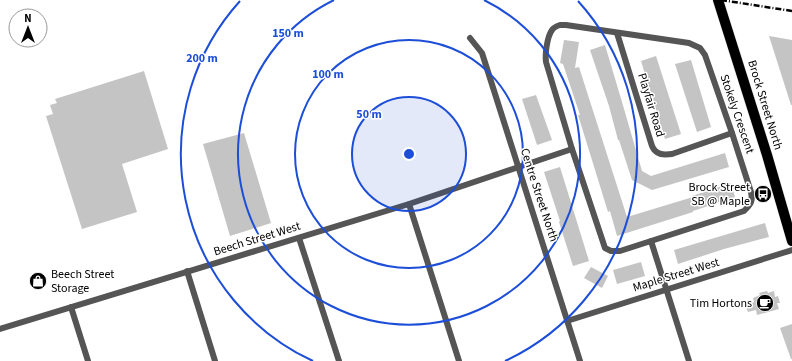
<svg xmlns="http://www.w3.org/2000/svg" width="792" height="361" font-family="'Source Sans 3',sans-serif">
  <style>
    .building { fill: #c4c4c4 }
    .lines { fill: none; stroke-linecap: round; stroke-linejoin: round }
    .primary-casing { stroke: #dbdbdb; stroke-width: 11 }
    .street { stroke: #555; stroke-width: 6 }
    .primary { stroke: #000; stroke-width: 10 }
    .rail { stroke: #000; stroke-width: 2.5; stroke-dasharray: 6 2 1 2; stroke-linecap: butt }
    .ring { fill: none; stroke: #1d4ed8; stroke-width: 2 }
    .labels { text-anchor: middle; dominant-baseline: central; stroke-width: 3; stroke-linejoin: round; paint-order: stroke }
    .street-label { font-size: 12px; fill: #000; stroke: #fff }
    .poi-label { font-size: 12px; fill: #000; stroke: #fff; text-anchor: end }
    .centre { fill: #1d4ed8; stroke: #fff; stroke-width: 2 }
    .ring-label { font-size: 12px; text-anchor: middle; font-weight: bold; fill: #1d4ed8; stroke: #fff; stroke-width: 3; stroke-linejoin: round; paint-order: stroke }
  </style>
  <rect width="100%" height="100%" fill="#fff"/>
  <g class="building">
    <polygon points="769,36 792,40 792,105 791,105"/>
    <polygon points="564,40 579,42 575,68 579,67 627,217 693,197 692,196 731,183 735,197 693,211 693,212 617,236 610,211 608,212 592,160 578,115 580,115 563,64 560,63"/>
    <polygon points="605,45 622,102 642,171 651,176 725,153 729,167 652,190 632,180 619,140 618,140 609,106 590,50"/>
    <polygon points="656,56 681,134 665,139 641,61"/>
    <polygon points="691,60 711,127 697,132 675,64"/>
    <polygon points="144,71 168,149 122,164 137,212 82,229 46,116 53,114 50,105 57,103 55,99"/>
    <polygon points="536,95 552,140 537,145 522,99"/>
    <polygon points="244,133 271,223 230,236 203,144"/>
    <polygon points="560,167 589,261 573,266 559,222 560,221 544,172"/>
    <polygon points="765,223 769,237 724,249 678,264 674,250"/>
    <polygon points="641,262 645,276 617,284 613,270"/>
    <polygon points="591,267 608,276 602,288 584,278"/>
    <polygon points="767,291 768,293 774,291 775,297 778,296 780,303 777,303 779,309 757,315 756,310 748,312 745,305 754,302 753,298 760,295 759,293"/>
    <polygon points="792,324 792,359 791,359 780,328"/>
  </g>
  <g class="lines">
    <defs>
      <polyline id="primary" points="718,0 767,155 792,241"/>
    </defs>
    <use href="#primary" class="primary-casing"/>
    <g class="street">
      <path d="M 560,25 L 566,25 L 689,43 L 700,48 L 705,55 L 732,133 L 751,192 C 753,202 751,204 744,211 L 620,251 L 611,251 L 605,248 L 572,149 L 546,62 C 545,54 547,37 552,30 C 554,27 557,26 560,25 Z"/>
      <path d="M 617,33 L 652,146 C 656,155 663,155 672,154 L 732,133"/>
      <polyline points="470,38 482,53 580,361"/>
      <polyline points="409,204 459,361"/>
      <polyline points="299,238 339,361"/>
      <polyline points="651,241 689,361"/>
      <polyline points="187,271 215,361"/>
      <polyline points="71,307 88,361"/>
      <polyline points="567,321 792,250"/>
      <polyline points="0,329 409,204 572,149"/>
    </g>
    <use href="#primary" class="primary"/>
    <polyline class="rail" points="721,0 792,11"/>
  </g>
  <circle cx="409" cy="154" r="57" fill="#1d4ed8" fill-opacity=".12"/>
  <g class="ring">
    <circle cx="409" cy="154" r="57"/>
    <circle cx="409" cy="154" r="114"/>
    <path d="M484 0A171 171 0 1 1 334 0"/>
    <path d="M313 361A228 228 0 0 1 240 1M578 1A228 228 0 0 1 505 361"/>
  </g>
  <defs>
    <symbol id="bus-disc" viewBox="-11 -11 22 22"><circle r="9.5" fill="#000" stroke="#fff"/><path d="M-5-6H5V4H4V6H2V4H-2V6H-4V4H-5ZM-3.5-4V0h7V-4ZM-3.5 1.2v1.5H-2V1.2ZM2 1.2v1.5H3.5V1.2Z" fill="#fff"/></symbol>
    <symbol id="shop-disc" viewBox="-11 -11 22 22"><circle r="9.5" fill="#000" stroke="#fff"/><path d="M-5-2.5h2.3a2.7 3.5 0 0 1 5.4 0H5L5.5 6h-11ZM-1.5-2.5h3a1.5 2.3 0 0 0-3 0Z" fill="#fff"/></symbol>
    <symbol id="cafe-disc" viewBox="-11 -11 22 22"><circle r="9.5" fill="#000" stroke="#fff"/><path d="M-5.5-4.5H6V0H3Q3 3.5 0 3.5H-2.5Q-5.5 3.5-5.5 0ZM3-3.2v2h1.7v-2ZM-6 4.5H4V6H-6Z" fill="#fff"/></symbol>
  </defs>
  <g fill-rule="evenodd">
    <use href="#bus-disc" x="753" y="184" width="20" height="20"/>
    <use href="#shop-disc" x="28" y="271" width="20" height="20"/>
    <use href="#cafe-disc" x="755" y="293" width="20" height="20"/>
  </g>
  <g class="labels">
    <g class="street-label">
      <text transform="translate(651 105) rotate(73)">Playfair Road</text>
      <text transform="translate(765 105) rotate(73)">Brock Street North</text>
      <text transform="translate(737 114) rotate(71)">Stokely Crescent</text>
      <text transform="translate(539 195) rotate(72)">Centre Street North</text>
      <text transform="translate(257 239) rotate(-17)">Beech Street West</text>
      <text transform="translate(676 275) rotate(-17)">Maple Street West</text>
    </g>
    <g class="poi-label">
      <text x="750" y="187">Brock Street<tspan x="750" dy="14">SB @ Maple</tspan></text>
      <text x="51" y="274" text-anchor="start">Beech Street<tspan x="51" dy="14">Storage</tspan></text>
      <text x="752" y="303">Tim Hortons</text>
    </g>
  </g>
  <circle cx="409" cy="154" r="6" class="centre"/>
  <g class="ring-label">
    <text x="288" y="37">150 m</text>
    <text x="202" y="62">200 m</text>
    <text x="328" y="78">100 m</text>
    <text x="369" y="118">50 m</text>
  </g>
  <g transform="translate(28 28)"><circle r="19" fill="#ffffff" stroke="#999999"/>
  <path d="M0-3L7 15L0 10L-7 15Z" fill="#000000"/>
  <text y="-6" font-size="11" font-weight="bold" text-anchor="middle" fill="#000000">N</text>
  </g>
</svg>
